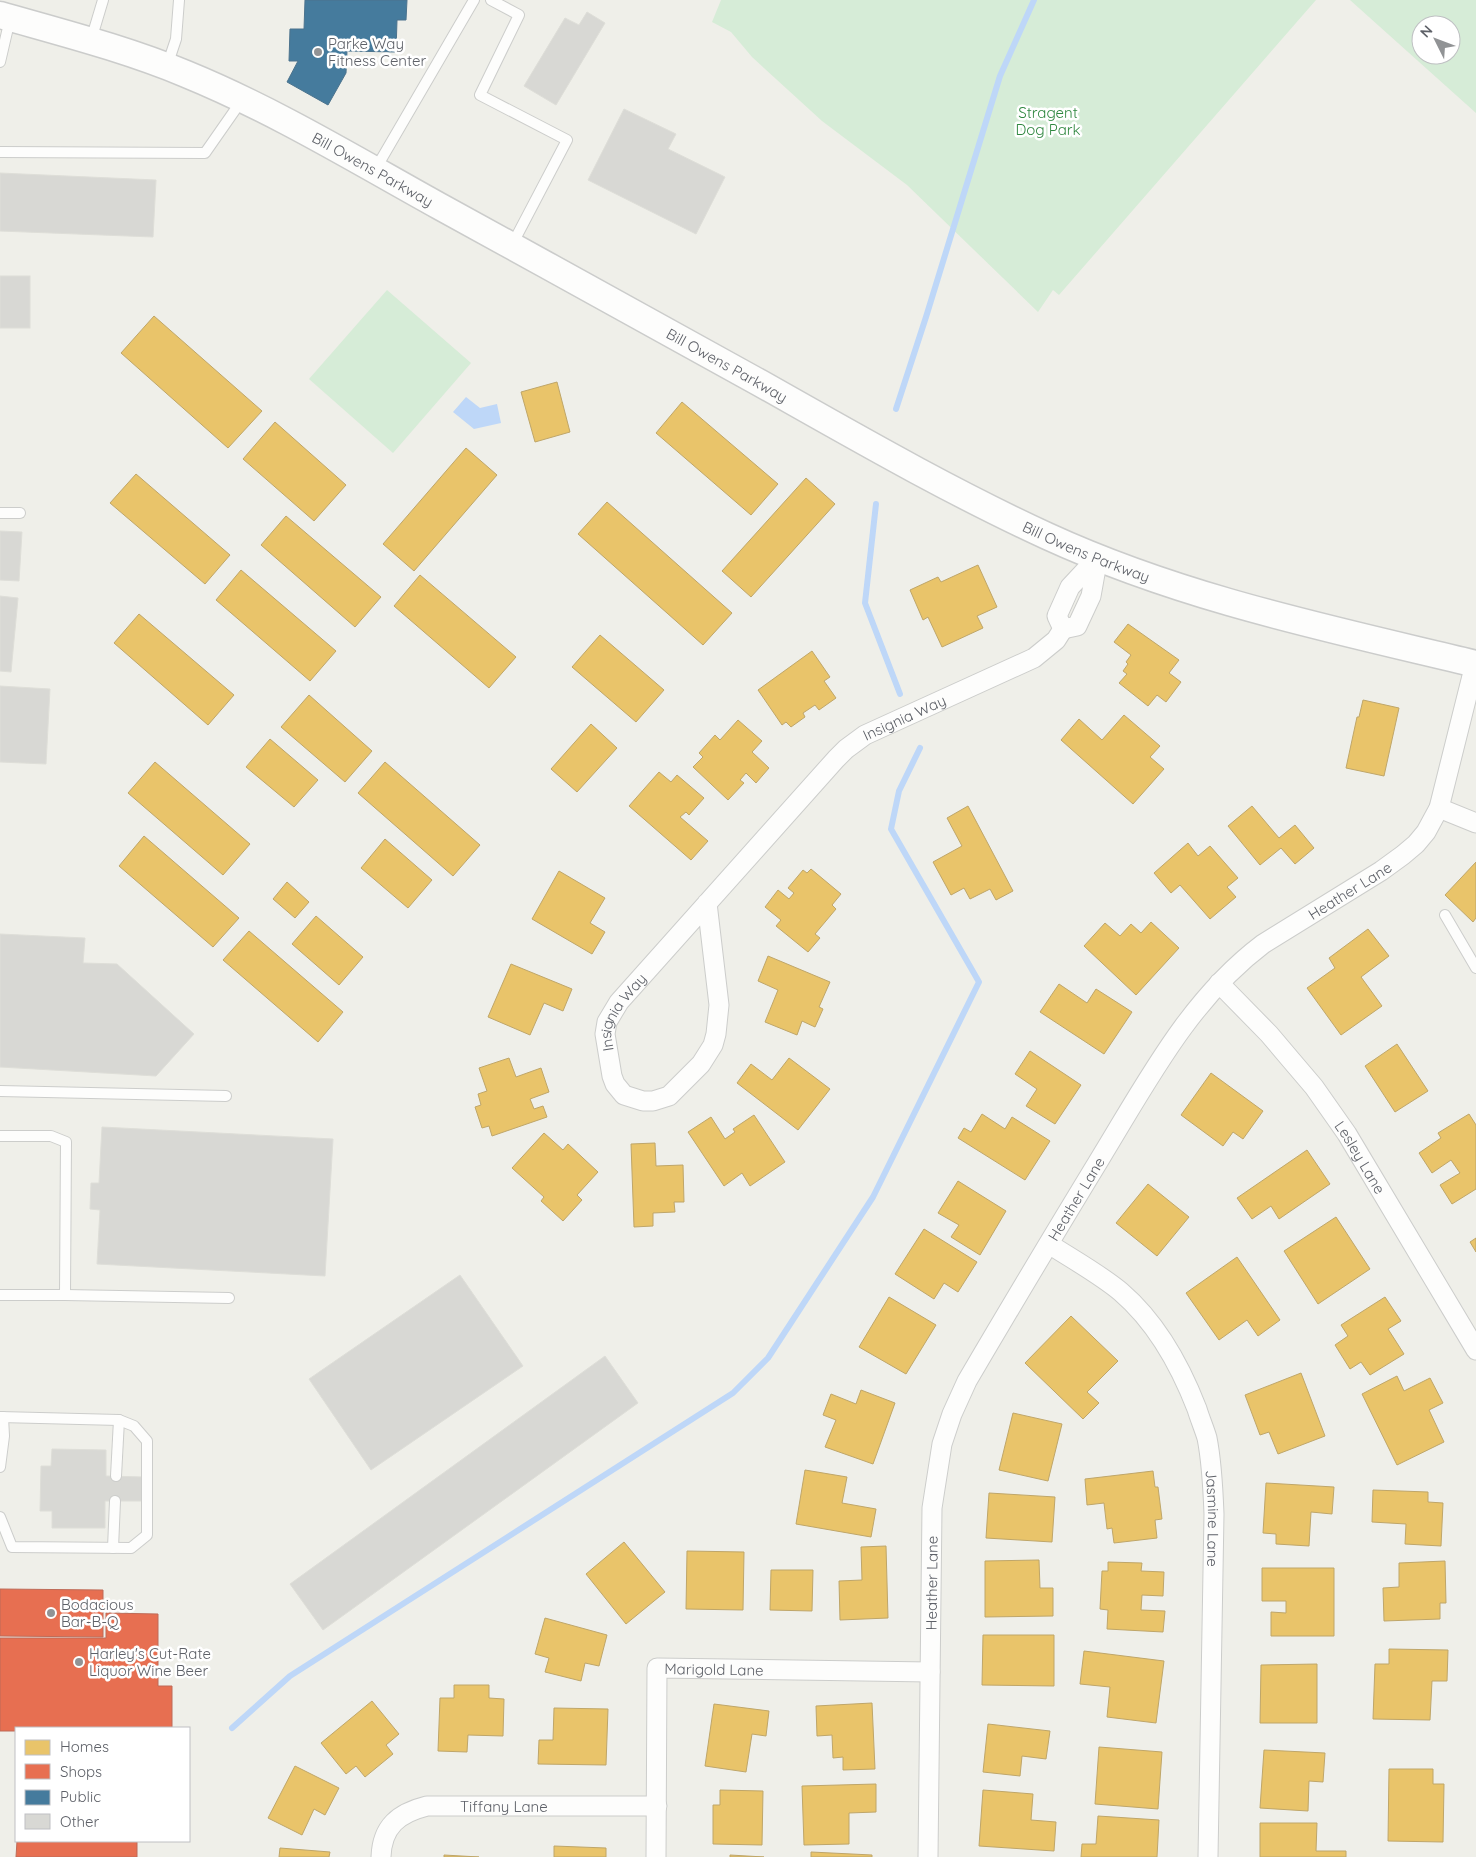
<svg xmlns="http://www.w3.org/2000/svg" width="1476" height="1857" font-family="Quicksand,sans-serif">
  <style>
    .green { fill: #d6ecd7; fill-rule: evenodd }
    .water { fill: #bed7f8 }
    .homes { fill: #e9c46a; stroke: #bfa669 }
    .shops { fill: #e76f51; stroke: #be6b58 }
    .public { fill: #457b9d; stroke: #4c738d }
    .lines { fill: none; stroke-linecap: round; stroke-linejoin: round }
    .stream { stroke: #bed7f8; stroke-width: 6 }
    .building { fill: #d8d8d4; stroke: #deded8 }
    .service-casing { stroke: #cccdcb; stroke-width: 12 }
    .minor-casing { stroke: #cccdcb; stroke-width: 21 }
    .secondary-casing { stroke: #cbcccb; stroke-width: 29 }
    .service { stroke: #fdfdfc; stroke-width: 10 }
    .minor { stroke: #fdfdfc; stroke-width: 19 }
    .secondary { stroke: #fdfdfc; stroke-width: 26 }
    .poi-dot { fill: #919395; stroke: #fff; stroke-width: 2 }
    .labels { text-anchor: middle; dominant-baseline: central; stroke-width: 5; stroke-linejoin: round; paint-order: stroke }
    .poi-label { font-size: 15px; fill: #5e6168; stroke: #fff; text-anchor: start }
    .park-label { font-size: 15px; fill: #2f873f; stroke: #fff }
    .street-label { font-size: 15px; fill: #5e6168; stroke: #fff }
  </style>
  <rect width="100%" height="100%" fill="#efefe9"/>
  <g class="green">
    <polygon points="721,0 1316,0 1059,295 1053,290 1038,312 907,185 822,121 752,57 731,32 712,22"/>
    <path d="M 1350,0 L 1476,0 L 1476,113 ZM 1421,25 L 1451,25 L 1451,55 L 1421,55 Z"/>
    <polygon points="387,290 471,363 393,453 309,379"/>
  </g>
  <polygon class="water" points="466,397 480,408 497,404 501,423 474,429 453,412"/>
  <g class="homes">
    <polygon points="154,316 262,411 228,448 121,353"/>
    <polygon points="557,382 570,432 535,442 521,392"/>
    <polygon points="682,402 778,484 751,515 656,433"/>
    <polygon points="275,422 346,485 314,521 243,459"/>
    <polygon points="466,448 497,475 414,571 383,544"/>
    <polygon points="136,474 230,555 205,584 110,503"/>
    <polygon points="806,478 835,504 751,597 722,571"/>
    <polygon points="607,502 732,613 703,645 578,534"/>
    <polygon points="286,516 381,597 355,627 261,545"/>
    <polygon points="978,565 997,607 977,616 983,628 942,647 928,617 923,620 910,590 938,577 941,582"/>
    <polygon points="241,570 336,651 310,681 216,600"/>
    <polygon points="420,575 516,657 489,688 394,606"/>
    <polygon points="139,614 234,695 208,725 114,643"/>
    <polygon points="1128,624 1179,660 1169,673 1181,682 1166,702 1157,695 1148,706 1119,683 1127,674 1123,671 1128,664 1126,662 1131,655 1114,642"/>
    <polygon points="600,635 664,690 636,722 572,667"/>
    <polygon points="812,651 830,677 824,681 836,698 819,710 815,705 803,713 805,717 791,727 786,722 782,725 758,690"/>
    <polygon points="309,695 372,751 345,782 281,727"/>
    <polygon points="1363,700 1399,708 1384,776 1346,768 1357,717 1359,717"/>
    <polygon points="1124,715 1160,746 1150,757 1164,769 1133,804 1061,740 1079,719 1102,740"/>
    <polygon points="738,720 762,741 752,752 769,768 756,783 746,773 740,780 744,783 728,800 693,767 703,757 699,753 715,735 720,740"/>
    <polygon points="591,724 617,748 577,792 551,769"/>
    <polygon points="270,739 318,780 294,807 246,767"/>
    <polygon points="155,762 250,844 223,875 128,793"/>
    <polygon points="385,762 480,845 453,876 358,793"/>
    <polygon points="659,772 671,782 677,775 704,798 689,815 686,812 680,817 708,841 691,860 629,806"/>
    <polygon points="968,806 1013,891 996,900 990,889 970,899 964,888 951,895 933,862 962,846 947,818"/>
    <polygon points="1252,806 1279,838 1295,825 1314,848 1295,864 1281,848 1260,865 1228,826"/>
    <polygon points="144,836 239,918 213,947 119,866"/>
    <polygon points="385,839 432,880 408,908 361,868"/>
    <polygon points="1188,843 1198,856 1210,846 1238,878 1227,887 1236,897 1210,919 1180,885 1171,893 1154,873"/>
    <polygon points="1476,862 1476,918 1473,922 1445,895"/>
    <polygon points="811,869 841,894 832,905 836,909 815,934 820,938 808,952 776,926 781,920 765,907 778,890 789,899 794,893 788,888 803,870 807,873"/>
    <polygon points="559,871 605,898 590,923 605,932 592,954 532,919"/>
    <polygon points="287,882 309,902 295,918 273,899"/>
    <polygon points="316,916 363,957 339,985 292,944"/>
    <polygon points="1151,922 1179,948 1136,995 1084,946 1105,923 1120,936 1131,924 1141,933"/>
    <polygon points="1368,929 1389,956 1361,977 1382,1006 1341,1035 1307,988 1335,968 1329,958"/>
    <polygon points="249,931 343,1012 318,1042 223,960"/>
    <polygon points="768,956 830,982 819,1007 823,1009 815,1027 802,1021 797,1035 765,1022 778,990 758,981"/>
    <polygon points="511,964 572,989 563,1011 544,1003 530,1035 488,1017"/>
    <polygon points="1059,984 1087,1003 1096,989 1132,1012 1104,1054 1040,1012"/>
    <polygon points="1397,1044 1428,1091 1395,1112 1365,1066"/>
    <polygon points="1030,1051 1081,1085 1055,1124 1026,1106 1037,1089 1015,1074"/>
    <polygon points="509,1058 516,1077 541,1068 549,1092 530,1099 534,1109 543,1106 547,1117 492,1136 489,1126 482,1128 475,1107 481,1105 478,1094 487,1091 479,1068"/>
    <polygon points="789,1058 830,1089 798,1130 737,1083 751,1064 772,1080"/>
    <polygon points="1211,1073 1263,1111 1243,1139 1233,1132 1223,1146 1181,1115"/>
    <polygon points="982,1114 1005,1129 1012,1117 1050,1141 1025,1180 958,1138 964,1128 971,1132"/>
    <polygon points="1469,1114 1476,1125 1476,1189 1452,1204 1440,1185 1460,1173 1451,1160 1432,1173 1419,1153 1441,1138 1438,1133"/>
    <polygon points="754,1115 785,1162 750,1186 742,1173 724,1186 688,1132 711,1117 725,1139 735,1132 733,1129"/>
    <polygon points="544,1133 563,1150 568,1144 598,1172 577,1195 582,1200 563,1221 541,1201 544,1197 512,1168"/>
    <polygon points="655,1143 656,1166 683,1165 684,1202 674,1202 675,1212 653,1213 653,1226 634,1227 631,1144"/>
    <polygon points="1307,1150 1330,1184 1279,1219 1271,1206 1252,1219 1237,1198"/>
    <polygon points="958,1181 1006,1211 980,1255 951,1237 959,1225 938,1213"/>
    <polygon points="1148,1184 1189,1217 1157,1256 1116,1223"/>
    <polygon points="1336,1217 1370,1269 1318,1304 1284,1251"/>
    <polygon points="924,1229 977,1262 958,1292 944,1283 934,1299 895,1274"/>
    <polygon points="1476,1238 1476,1252 1470,1242"/>
    <polygon points="1237,1257 1280,1320 1258,1336 1247,1320 1219,1340 1186,1293"/>
    <polygon points="889,1297 936,1325 906,1374 859,1347"/>
    <polygon points="1385,1297 1401,1321 1388,1329 1404,1354 1370,1375 1361,1362 1350,1369 1335,1345 1348,1336 1341,1325"/>
    <polygon points="1071,1316 1118,1361 1087,1392 1099,1403 1083,1419 1025,1363"/>
    <polygon points="1301,1373 1325,1436 1278,1454 1269,1432 1260,1435 1245,1395"/>
    <polygon points="1397,1376 1404,1391 1430,1378 1443,1403 1429,1410 1444,1442 1397,1465 1362,1394"/>
    <polygon points="861,1390 895,1403 873,1464 825,1447 836,1420 823,1415 831,1394 856,1404"/>
    <polygon points="1013,1413 1062,1424 1048,1481 999,1470"/>
    <polygon points="805,1470 847,1477 842,1503 876,1509 871,1537 796,1524"/>
    <polygon points="1153,1471 1155,1487 1158,1487 1162,1519 1155,1520 1157,1538 1114,1543 1112,1528 1107,1529 1104,1503 1087,1505 1085,1479"/>
    <polygon points="1266,1483 1334,1487 1332,1514 1311,1512 1309,1546 1276,1544 1276,1534 1263,1533"/>
    <polygon points="1373,1490 1428,1492 1428,1502 1443,1503 1441,1546 1405,1544 1406,1524 1372,1522"/>
    <polygon points="989,1493 1055,1497 1052,1542 986,1538"/>
    <polygon points="624,1542 665,1592 626,1624 586,1574"/>
    <polygon points="886,1546 888,1618 840,1620 839,1581 862,1580 861,1547"/>
    <polygon points="687,1551 744,1552 743,1610 686,1609"/>
    <polygon points="1039,1560 1040,1588 1053,1588 1053,1616 985,1617 985,1561"/>
    <polygon points="1445,1561 1446,1603 1440,1603 1440,1619 1384,1621 1383,1588 1399,1587 1399,1563"/>
    <polygon points="1108,1562 1142,1563 1141,1571 1164,1572 1163,1596 1142,1595 1141,1610 1165,1611 1163,1632 1107,1629 1108,1610 1100,1609 1102,1571 1108,1571"/>
    <polygon points="1262,1568 1334,1568 1334,1636 1271,1636 1271,1612 1286,1613 1286,1601 1262,1601"/>
    <polygon points="771,1570 813,1570 812,1611 770,1610"/>
    <polygon points="545,1618 607,1635 599,1666 585,1663 581,1681 545,1672 549,1658 535,1654"/>
    <polygon points="983,1635 1054,1635 1054,1686 982,1685"/>
    <polygon points="1389,1649 1448,1650 1447,1681 1432,1681 1430,1720 1373,1719 1375,1664 1389,1664"/>
    <polygon points="1084,1651 1164,1661 1156,1723 1107,1717 1110,1687 1080,1684"/>
    <polygon points="1317,1664 1317,1723 1260,1723 1261,1665"/>
    <polygon points="454,1685 489,1685 489,1698 504,1699 503,1736 468,1735 467,1752 438,1751 440,1698 454,1698"/>
    <polygon points="372,1701 399,1734 386,1745 393,1754 365,1777 356,1766 346,1774 321,1743"/>
    <polygon points="872,1703 875,1769 843,1770 843,1757 833,1758 832,1735 817,1736 816,1706"/>
    <polygon points="714,1704 769,1711 766,1736 752,1734 746,1772 705,1766"/>
    <polygon points="554,1708 608,1709 606,1765 538,1764 539,1740 553,1740"/>
    <polygon points="988,1724 1050,1731 1046,1759 1022,1756 1020,1776 983,1772"/>
    <polygon points="1099,1747 1162,1752 1158,1809 1095,1804"/>
    <polygon points="1264,1750 1325,1753 1323,1782 1309,1781 1308,1811 1260,1808"/>
    <polygon points="295,1766 339,1788 325,1815 314,1809 302,1835 268,1818"/>
    <polygon points="1389,1769 1433,1769 1433,1784 1444,1784 1443,1842 1388,1841"/>
    <polygon points="876,1784 876,1812 849,1813 849,1844 804,1845 802,1786"/>
    <polygon points="720,1790 763,1791 762,1845 713,1844 713,1805 720,1805"/>
    <polygon points="983,1790 1033,1794 1031,1820 1056,1822 1054,1851 979,1846"/>
    <polygon points="1098,1816 1159,1820 1157,1857 1081,1857 1082,1844 1096,1844"/>
    <polygon points="1260,1823 1317,1823 1316,1851 1346,1851 1346,1857 1260,1857"/>
    <polygon points="554,1846 606,1848 606,1857 554,1857"/>
    <polygon points="280,1848 330,1852 329,1857 279,1857"/>
    <polygon points="811,1852 872,1855 872,1857 811,1857"/>
    <polygon points="444,1855 479,1857 444,1857"/>
    <polygon points="730,1855 764,1857 730,1857"/>
  </g>
  <g class="shops">
    <polygon points="0,1589 103,1590 103,1637 0,1636"/>
    <polygon points="106,1613 158,1614 158,1686 172,1686 172,1728 16,1728 16,1731 0,1731 0,1638 106,1638"/>
    <polygon points="17,1841 137,1841 137,1857 16,1857"/>
  </g>
  <polygon class="public" points="305,0 407,0 406,20 397,20 396,52 347,51 346,73 328,105 287,82 298,61 289,61 290,29 304,29"/>
  <g class="lines">
    <g class="stream">
      <polyline points="896,409 926,317 1000,76 1034,0"/>
      <polyline points="876,504 865,603 900,694"/>
      <polyline points="232,1728 290,1676 733,1393 768,1358 873,1197 979,982 891,829 899,791 920,748"/>
    </g>
  </g>
  <g class="building">
    <polygon points="587,12 605,23 556,105 524,86 565,18 579,25"/>
    <polygon points="624,109 676,134 668,149 725,177 696,234 588,180"/>
    <polygon points="0,173 156,180 153,237 0,231"/>
    <rect x="0" y="276" width="30" height="52"/>
    <polygon points="0,531 22,532 19,581 0,580"/>
    <polygon points="0,596 18,598 11,672 0,671"/>
    <polygon points="0,686 50,689 46,764 0,762"/>
    <polygon points="0,934 85,938 83,963 117,964 194,1034 156,1076 0,1067"/>
    <polygon points="102,1127 333,1139 325,1276 97,1264 100,1210 90,1209 91,1183 99,1183"/>
    <polygon points="460,1275 523,1366 371,1470 309,1379"/>
    <polygon points="605,1356 638,1403 323,1630 290,1584"/>
    <polygon points="52,1449 106,1450 106,1476 143,1477 143,1501 105,1501 105,1528 52,1528 52,1511 40,1511 41,1466 51,1466"/>
  </g>
  <g class="lines">
    <defs>
      <g id="service">
        <polyline points="491,0 519,15 480,95 567,140 512,245"/>
        <polyline points="91,40 103,0"/>
        <polyline points="0,62 10,19"/>
        <polyline points="167,66 176,39 179,0"/>
        <polyline points="0,152 205,153 242,100"/>
        <polyline points="375,170 474,0"/>
        <polyline points="0,513 20,513"/>
        <polyline points="1445,915 1476,968"/>
        <polyline points="0,1091 226,1096"/>
        <polyline points="0,1136 51,1136 66,1142 65,1295 0,1295"/>
        <polyline points="65,1295 229,1298"/>
        <polyline points="0,1417 119,1420 134,1426 147,1441 147,1535 131,1548 12,1547 0,1517"/>
        <polyline points="0,1467 4,1436 3,1417"/>
        <polyline points="116,1476 119,1420"/>
        <polyline points="113,1548 115,1501"/>
      </g>
      <g id="minor">
        <polygon points="1098,557 1091,596 1077,626 1063,629 1057,616 1070,587"/>
        <polyline points="1439,808 1476,823"/>
        <path id="s1" d="M 707,903 L 719,1005 L 716,1034 L 713,1045 L 701,1064 L 669,1096 L 653,1101 L 643,1101 L 624,1095 L 615,1084 L 612,1076 L 605,1034 L 607,1022 L 619,1002 L 836,759 L 846,749 L 865,735 L 1034,658 L 1056,640 L 1063,629"/>
        <path id="s2" d="M 1219,983 L 1269,1034 L 1291,1060 L 1314,1087 L 1347,1134 L 1476,1350"/>
        <path id="s3" d="M 1049,1244 C 1072,1259 1101,1275 1121,1292 C 1157,1323 1180,1365 1197,1409 C 1200,1419 1204,1428 1207,1438 C 1212,1463 1213,1488 1214,1514 L 1208,1857"/>
        <path id="s4" d="M 381,1857 C 382,1826 399,1813 427,1806 L 657,1806"/>
        <path id="s5" d="M 656,1857 L 657,1668 L 930,1672"/>
        <path id="s6" d="M 928,1857 L 932,1508 L 942,1444 L 952,1414 L 967,1381 C 1011,1306 1056,1231 1101,1157 C 1148,1080 1190,999 1263,944 L 1381,871 L 1403,855 L 1416,844 L 1426,832 L 1439,808 L 1475,664"/>
      </g>
      <g id="secondary">
        <path id="s7" d="M 0,15 C 63,33 126,49 186,74 C 274,110 356,160 439,206 C 546,265 653,323 760,383 C 854,436 949,491 1047,536 C 1184,599 1331,629 1476,664"/>
      </g>
    </defs>
    <use href="#service" class="service-casing"/>
    <use href="#minor" class="minor-casing"/>
    <use href="#secondary" class="secondary-casing"/>
    <use href="#service" class="service"/>
    <use href="#minor" class="minor"/>
    <use href="#secondary" class="secondary"/>
  </g>
  <g class="poi-dot">
    <circle cx="318" cy="52" r="5"/>
    <circle cx="51" cy="1613" r="5"/>
    <circle cx="79" cy="1662" r="5"/>
  </g>
  <g class="labels">
    <g class="poi-label">
      <text x="328" y="43">Parke Way<tspan x="328" dy="17">Fitness Center</tspan></text>
      <text x="61" y="1604">Bodacious<tspan x="61" dy="17">Bar-B-Q</tspan></text>
      <text x="89" y="1653">Harley's Cut-Rate<tspan x="89" dy="17">Liquor Wine Beer</tspan></text>
    </g>
    <g class="park-label">
      <text x="1048" y="112">Stragent<tspan x="1048" dy="17">Dog Park</tspan></text>
    </g>
    <g class="street-label">
      <text stroke="none"><textPath href="#s7" startOffset="405">Bill Owens Parkway</textPath></text>
      <text stroke="none"><textPath href="#s7" startOffset="810">Bill Owens Parkway</textPath></text>
      <text stroke="none"><textPath href="#s7" startOffset="1215">Bill Owens Parkway</textPath></text>
      <text stroke="none"><textPath href="#s1" startOffset="765">Insignia Way</textPath></text>
      <text stroke="none"><textPath href="#s6" startOffset="1114">Heather Lane</textPath></text>
      <text stroke="none"><textPath href="#s1" startOffset="350">Insignia Way</textPath></text>
      <text stroke="none"><textPath href="#s2" startOffset="225">Lesley Lane</textPath></text>
      <text stroke="none"><textPath href="#s6" startOffset="694">Heather Lane</textPath></text>
      <text stroke="none"><textPath href="#s3" startOffset="339">Jasmine Lane</textPath></text>
      <text stroke="none"><textPath href="#s6" startOffset="274">Heather Lane</textPath></text>
      <text stroke="none"><textPath href="#s5" startOffset="246">Marigold Lane</textPath></text>
      <text stroke="none"><textPath href="#s4" startOffset="152">Tiffany Lane</textPath></text>
    </g>
  </g>
  <rect x="15" y="1727" width="175" height="115" fill="#ffffff" stroke="#bfc0c3"/>
  <rect x="25" y="1740" width="25" height="15" fill="#e9c46a" stroke="#bfc0c3"/>
  <text x="60" y="1752" font-size="15" fill="#5e6168">Homes</text>
  <rect x="25" y="1764" width="25" height="15" fill="#e76f51" stroke="#bfc0c3"/>
  <text x="60" y="1777" font-size="15" fill="#5e6168">Shops</text>
  <rect x="25" y="1790" width="25" height="15" fill="#457b9d" stroke="#bfc0c3"/>
  <text x="60" y="1802" font-size="15" fill="#5e6168">Public</text>
  <rect x="25" y="1814" width="25" height="15" fill="#d8d8d4" stroke="#bfc0c3"/>
  <text x="60" y="1827" font-size="15" fill="#5e6168">Other</text>
  <g transform="translate(1436 40) rotate(312)"><circle r="24" fill="#ffffff" stroke="#bfc0c3"/>
  <path d="M0-4L9 19L0 12L-9 19Z" fill="#919395"/>
  <text y="-8" font-size="14" font-weight="bold" text-anchor="middle" fill="#5e6168">N</text>
  </g>
</svg>
